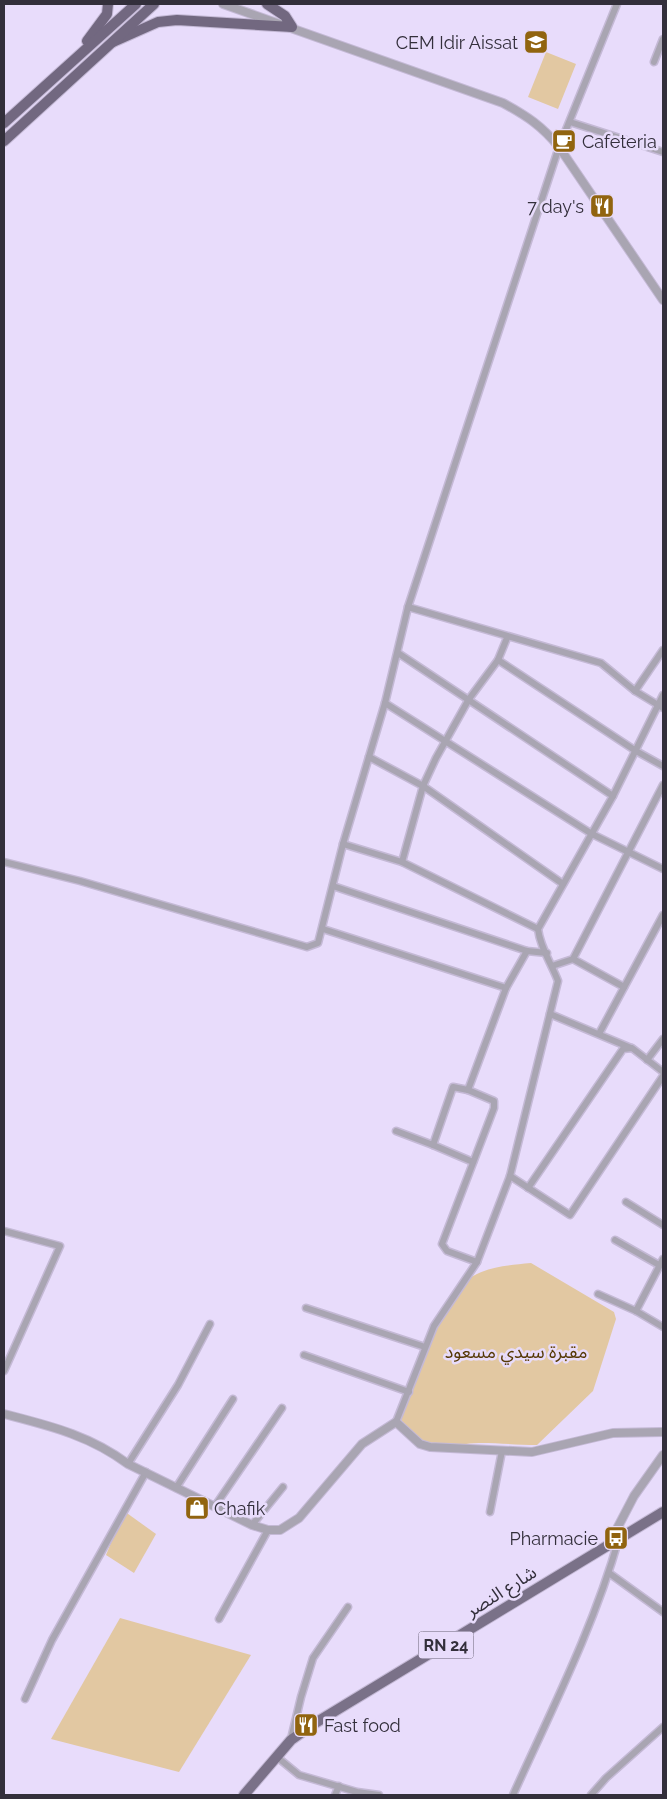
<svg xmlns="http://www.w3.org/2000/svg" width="667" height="1799" font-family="Raleway,'Noto Sans Arabic',sans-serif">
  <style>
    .green { fill: #e2c8a2 }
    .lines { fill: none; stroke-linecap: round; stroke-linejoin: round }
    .minor-casing { stroke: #c4b9d5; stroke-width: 9 }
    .tertiary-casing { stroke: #c4b9d5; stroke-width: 10 }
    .primary-casing { stroke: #c4b9d5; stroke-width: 12 }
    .trunk-casing { stroke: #c4b9d5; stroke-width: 12 }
    .minor { stroke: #a9a5b2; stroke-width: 6 }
    .tertiary { stroke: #a9a5b2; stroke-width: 8 }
    .primary { stroke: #7a7188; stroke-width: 10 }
    .trunk { stroke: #726880; stroke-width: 10 }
    .labels { text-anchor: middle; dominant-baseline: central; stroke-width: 5; stroke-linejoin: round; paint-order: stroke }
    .shield { fill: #e8dcfb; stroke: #696375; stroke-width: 1 }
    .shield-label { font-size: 16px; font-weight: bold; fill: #332f3b }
    .poi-label { font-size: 18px; fill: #332f3b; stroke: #e8dcfb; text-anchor: end }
    .park-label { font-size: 18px; fill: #563906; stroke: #e8dcfb }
    .street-label { font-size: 18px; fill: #332f3b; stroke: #e8dcfb }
  </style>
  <rect width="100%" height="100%" fill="#e8dcfb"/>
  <g class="green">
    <polygon points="546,52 576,64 558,109 528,97"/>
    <path d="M 531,1263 L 614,1312 L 616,1319 L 593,1391 L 537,1445 C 518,1445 500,1443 481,1443 C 463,1442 441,1452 424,1443 C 414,1437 399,1424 400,1411 C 403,1391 445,1297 460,1285 C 484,1266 502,1266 531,1263 Z"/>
    <polygon points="124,1511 156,1534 134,1573 106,1555"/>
    <polygon points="120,1618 251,1655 179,1772 51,1739"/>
  </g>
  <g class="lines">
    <defs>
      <g id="minor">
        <polyline points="654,62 663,39"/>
        <polyline points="570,122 663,152"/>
        <polyline points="408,607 601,663 635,691 663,708"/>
        <polyline points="398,653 613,796"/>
        <polyline points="498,660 636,751 663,766"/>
        <polyline points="635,691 663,650"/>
        <polyline points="385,703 592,834 663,869"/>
        <polyline points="369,757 423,786 563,884"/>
        <polyline points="343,844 402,862 538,929"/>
        <polyline points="4,862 80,881 307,947 318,943 343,844 385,703 408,607 559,147 617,4"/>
        <polyline points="402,862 423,786 436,758 469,699 498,660 507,638"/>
        <polyline points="333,886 527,951 547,953"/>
        <polyline points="323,929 506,988"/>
        <polyline points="573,959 624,987"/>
        <polyline points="552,966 573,959 663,785"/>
        <polyline points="550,1014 631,1048"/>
        <polyline points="600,1032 663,915"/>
        <polyline points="647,1060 663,1039"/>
        <polyline points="468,1090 453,1087 433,1145 473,1162"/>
        <polyline points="396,1131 433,1145"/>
        <polyline points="510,1176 570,1215 663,1076"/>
        <polyline points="528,1188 623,1049 632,1048 663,1072"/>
        <polyline points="626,1202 663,1225"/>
        <polyline points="4,1231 60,1246 4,1371"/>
        <polyline points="615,1240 659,1265"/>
        <polyline points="477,1262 447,1251 442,1244 494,1108 494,1101 468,1090 506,988 527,951"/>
        <polyline points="598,1294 636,1311 663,1327"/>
        <polyline points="306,1308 425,1347"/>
        <polyline points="636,1311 663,1259"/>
        <polyline points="304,1355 409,1392"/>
        <path d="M 396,1422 L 434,1326 L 477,1262 L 510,1176 L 558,981 C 551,963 540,947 538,929 L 613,796 L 663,695"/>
        <polyline points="128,1464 178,1385 210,1324"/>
        <polyline points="176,1488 233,1399"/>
        <polyline points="215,1506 282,1408"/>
        <polyline points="490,1512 502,1451"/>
        <polyline points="252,1525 283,1487"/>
        <polyline points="609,1573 663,1612"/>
        <polyline points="219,1619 268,1530"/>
        <polyline points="25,1699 52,1640 146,1472"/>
        <polyline points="291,1739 301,1697 313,1658 348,1607"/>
        <polyline points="277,1757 299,1775 357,1792 379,1795"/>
        <polyline points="335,1795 339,1786"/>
        <path d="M 513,1795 C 551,1711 594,1627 619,1538"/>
        <polyline points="591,1795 606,1778 663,1727"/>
      </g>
      <g id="tertiary">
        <path d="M 223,4 L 503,103 C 527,116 542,126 559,147 L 663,300"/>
        <path d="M 4,1414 C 50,1426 89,1435 128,1464 L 252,1525 L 268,1530 L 280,1530 L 299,1518 L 362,1444 L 396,1422 L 420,1444 L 430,1447 L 532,1452 L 613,1433 L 663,1432"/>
        <polyline points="610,1542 634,1496 663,1455"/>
      </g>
      <polyline id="primary" points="244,1795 291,1740 312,1725 663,1512"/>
      <g id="trunk">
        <polyline points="87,41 107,14 108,4"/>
        <polyline points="113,42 158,22 177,20 292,27 285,16 267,4"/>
        <polyline points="4,123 136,4"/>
        <polyline points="4,141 154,4"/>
      </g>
    </defs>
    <use href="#minor" class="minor-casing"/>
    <use href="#tertiary" class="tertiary-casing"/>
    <use href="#primary" class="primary-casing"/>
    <use href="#trunk" class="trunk-casing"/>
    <use href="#minor" class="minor"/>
    <use href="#tertiary" class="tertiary"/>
    <use href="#primary" class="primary"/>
    <use href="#trunk" class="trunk"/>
  </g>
  <defs>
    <symbol id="school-square" viewBox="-11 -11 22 22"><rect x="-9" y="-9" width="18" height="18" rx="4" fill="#91640f" stroke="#e8dcfb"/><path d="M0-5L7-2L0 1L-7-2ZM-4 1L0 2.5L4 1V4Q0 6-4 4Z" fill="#fff"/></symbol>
    <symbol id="cafe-square" viewBox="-11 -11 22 22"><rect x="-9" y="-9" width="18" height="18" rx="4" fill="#91640f" stroke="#e8dcfb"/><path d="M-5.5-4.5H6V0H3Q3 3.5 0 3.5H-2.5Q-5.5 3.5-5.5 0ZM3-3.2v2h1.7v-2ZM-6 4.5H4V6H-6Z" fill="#fff"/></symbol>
    <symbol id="restaurant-square" viewBox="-11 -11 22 22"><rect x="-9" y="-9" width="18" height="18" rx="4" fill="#91640f" stroke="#e8dcfb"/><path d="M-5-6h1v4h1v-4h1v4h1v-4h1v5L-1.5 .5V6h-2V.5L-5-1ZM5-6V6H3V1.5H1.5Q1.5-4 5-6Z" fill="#fff"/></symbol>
    <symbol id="shop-square" viewBox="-11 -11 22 22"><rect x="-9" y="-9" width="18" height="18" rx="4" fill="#91640f" stroke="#e8dcfb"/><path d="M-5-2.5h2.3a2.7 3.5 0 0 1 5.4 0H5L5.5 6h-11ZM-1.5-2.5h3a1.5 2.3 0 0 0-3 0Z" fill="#fff"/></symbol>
    <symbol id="bus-square" viewBox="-11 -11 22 22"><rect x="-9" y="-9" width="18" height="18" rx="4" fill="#91640f" stroke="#e8dcfb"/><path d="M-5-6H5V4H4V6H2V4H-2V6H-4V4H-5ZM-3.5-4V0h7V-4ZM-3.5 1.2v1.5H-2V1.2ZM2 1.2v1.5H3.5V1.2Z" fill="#fff"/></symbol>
  </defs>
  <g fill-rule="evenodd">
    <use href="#school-square" x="522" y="28" width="28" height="28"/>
    <use href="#cafe-square" x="550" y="127" width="28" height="28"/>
    <use href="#restaurant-square" x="588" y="192" width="28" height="28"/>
    <use href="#shop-square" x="183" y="1494" width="28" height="28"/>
    <use href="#bus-square" x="602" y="1524" width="28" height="28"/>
    <use href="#restaurant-square" x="292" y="1711" width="28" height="28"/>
  </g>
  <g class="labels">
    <rect class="shield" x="418.5" y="1631.5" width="55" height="27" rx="4"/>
    <g class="shield-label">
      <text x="446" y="1645">RN 24</text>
    </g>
    <g class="poi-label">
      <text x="518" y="42">CEM Idir Aissat</text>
      <text x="582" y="141" text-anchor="start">Cafeteria</text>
      <text x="584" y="206">7 day's</text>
      <text x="214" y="1508" text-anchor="start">Chafik</text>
      <text x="598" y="1538">Pharmacie</text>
      <text x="324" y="1725" text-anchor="start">Fast food</text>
    </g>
    <g class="park-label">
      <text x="516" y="1351">مقبرة سيدي مسعود</text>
    </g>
    <g class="street-label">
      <text transform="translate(501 1591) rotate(-32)">شارع النصر</text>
    </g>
  </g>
  <rect width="667" height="1799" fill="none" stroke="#332f3b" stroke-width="10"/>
</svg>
